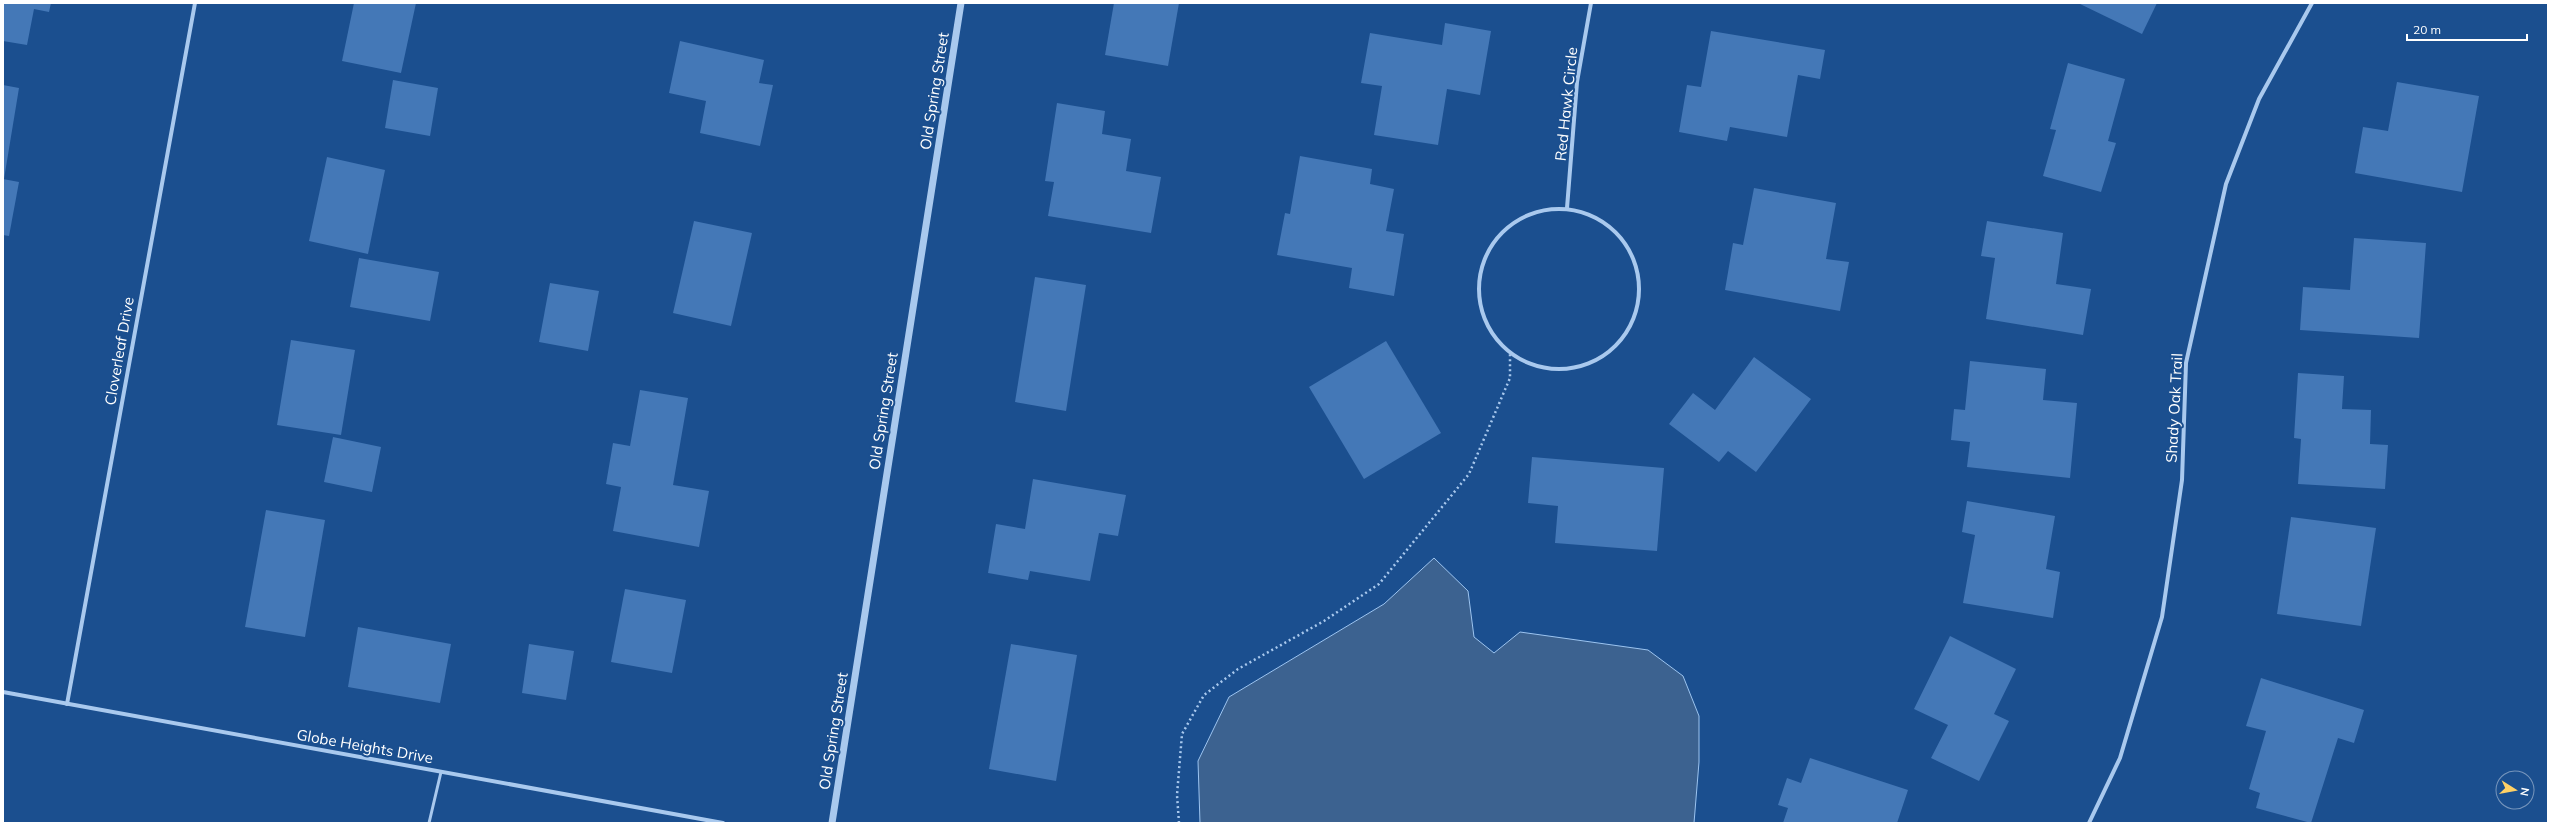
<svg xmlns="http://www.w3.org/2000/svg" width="2551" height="826" font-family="Mulish,sans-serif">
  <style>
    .water { fill: #3c6290; stroke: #9cc4f0 }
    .building { fill: #4478b7 }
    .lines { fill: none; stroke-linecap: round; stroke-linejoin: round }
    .path { stroke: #a9c9ee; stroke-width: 2.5; stroke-dasharray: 2 3; stroke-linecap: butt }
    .service { stroke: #a9c9ee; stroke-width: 3 }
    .minor { stroke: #a9c9ee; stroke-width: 4 }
    .tertiary { stroke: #a9c9ee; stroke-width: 7 }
    .labels { text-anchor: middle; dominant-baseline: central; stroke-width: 4; stroke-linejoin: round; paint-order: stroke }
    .street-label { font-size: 15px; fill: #fff; stroke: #1b4f8f }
  </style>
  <rect width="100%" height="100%" fill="#1b4f8f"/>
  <polygon class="water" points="1434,558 1468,591 1474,637 1494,653 1520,632 1648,650 1683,676 1699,716 1699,762 1694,823 1200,823 1198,761 1229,697 1384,604"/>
  <g class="building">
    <polygon points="3,3 51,3 49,12 34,9 27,45 3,41"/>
    <polygon points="354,3 416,3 401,73 342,61"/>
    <polygon points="1114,3 1179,3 1168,66 1105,55"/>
    <polygon points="2078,3 2157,3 2142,34"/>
    <polygon points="1445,23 1491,31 1480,95 1447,89 1438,145 1374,135 1382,86 1361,83 1370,33 1442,45"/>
    <polygon points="1711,31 1825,50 1820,79 1798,75 1787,137 1730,127 1727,141 1679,132 1687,85 1701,87"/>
    <polygon points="680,41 764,60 759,83 773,85 760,146 700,133 706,101 669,93"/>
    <polygon points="2068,63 2125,79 2108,141 2116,143 2101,192 2043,176 2056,130 2050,129"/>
    <polygon points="393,80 438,88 430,136 385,128"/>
    <polygon points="2397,82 2479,96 2462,192 2355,173 2363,127 2388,131"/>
    <polygon points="3,85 19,88 4,179 3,179"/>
    <polygon points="1057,103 1105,111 1102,134 1131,139 1126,171 1161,177 1151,233 1048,216 1054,182 1045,181"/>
    <polygon points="1300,156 1372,169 1370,184 1394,189 1386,231 1404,234 1394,296 1349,288 1352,268 1277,255 1285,213 1290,214"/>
    <polygon points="327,157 385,170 368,254 309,241"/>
    <polygon points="3,179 19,182 9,236 3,235"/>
    <polygon points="1754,188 1836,203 1826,259 1849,262 1840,311 1725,290 1733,243 1743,245"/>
    <polygon points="694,221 752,233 731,326 673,313"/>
    <polygon points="1987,221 2063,233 2056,284 2091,289 2083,335 1986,319 1995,258 1981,256"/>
    <polygon points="2354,238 2426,243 2419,338 2300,330 2303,287 2350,290"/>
    <polygon points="359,258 439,272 430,321 350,307"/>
    <polygon points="1035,277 1086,285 1066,411 1015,402"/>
    <polygon points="550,283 599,291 588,351 539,342"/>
    <polygon points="291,340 355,350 341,435 277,425"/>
    <polygon points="1386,341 1441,433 1364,479 1309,387"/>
    <polygon points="1754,357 1811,399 1756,472 1728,451 1719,462 1669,424 1693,393 1715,410"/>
    <polygon points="1970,361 2046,369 2043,400 2077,403 2070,478 1967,467 1970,442 1951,440 1954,409 1965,410"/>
    <polygon points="2298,373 2344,376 2342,409 2371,410 2370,444 2388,445 2385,489 2298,484 2301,439 2294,438"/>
    <polygon points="640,390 688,398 673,485 709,491 699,547 613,531 621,487 606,484 613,443 630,446"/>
    <polygon points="333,437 381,447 372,492 324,482"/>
    <polygon points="1532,457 1664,468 1657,551 1555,543 1558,506 1528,503"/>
    <polygon points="1033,479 1126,495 1118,536 1099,533 1090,581 1030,571 1028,580 988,573 996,524 1025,529"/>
    <polygon points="1967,501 2055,516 2046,569 2060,572 2053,618 1963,603 1975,535 1962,532"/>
    <polygon points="266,510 325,520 305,637 245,627"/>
    <polygon points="2291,517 2376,528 2361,626 2277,614"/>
    <polygon points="625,589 686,600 672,673 611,662"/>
    <polygon points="358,627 451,644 440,703 348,687"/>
    <polygon points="1950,636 2016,669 1994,714 2009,721 1979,781 1931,758 1948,725 1914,709"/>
    <polygon points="529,644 574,651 566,700 522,693"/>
    <polygon points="1011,644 1077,655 1056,781 989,769"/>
    <polygon points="2261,678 2364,710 2354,743 2338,738 2311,823 2256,808 2260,793 2249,789 2266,731 2246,726"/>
    <polygon points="1810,758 1908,790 1897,823 1783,823 1788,808 1778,805 1787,778 1801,783"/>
  </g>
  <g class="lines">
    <polyline class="path" points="1179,823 1177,795 1182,734 1204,695 1238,669 1324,621 1379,584 1469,474 1510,378 1510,353"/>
    <polyline class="service" points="429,823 441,772"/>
    <g class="minor">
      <polyline points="1567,208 1577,82 1591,3"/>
      <circle cx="1559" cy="289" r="80"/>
      <polyline points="3,692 723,823"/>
      <polyline points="67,704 195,3"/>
      <polyline points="2089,823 2120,758 2162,617 2182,480 2186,363 2226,184 2259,99 2312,3"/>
    </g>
    <polyline class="tertiary" points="832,823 961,3"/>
  </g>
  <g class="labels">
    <g class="street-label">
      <text transform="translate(934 91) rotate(-81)">Old Spring Street</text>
      <text transform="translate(1566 104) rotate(-84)">Red Hawk Circle</text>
      <text transform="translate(119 351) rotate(-80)">Cloverleaf Drive</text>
      <text transform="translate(2174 408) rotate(-87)">Shady Oak Trail</text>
      <text transform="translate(883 411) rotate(-81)">Old Spring Street</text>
      <text transform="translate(833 731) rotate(-81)">Old Spring Street</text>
      <text transform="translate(365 746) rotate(10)">Globe Heights Drive</text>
    </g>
  </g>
  <rect width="2551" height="826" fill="none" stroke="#ffffff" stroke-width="8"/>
  <g transform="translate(2515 790) rotate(101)"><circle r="19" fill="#1b4f8f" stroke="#7695bc"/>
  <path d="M0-3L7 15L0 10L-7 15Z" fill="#ffd166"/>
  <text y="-6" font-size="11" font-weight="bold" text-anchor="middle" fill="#ffffff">N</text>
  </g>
  <path d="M2407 34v6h120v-6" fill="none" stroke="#ffffff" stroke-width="2"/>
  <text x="2413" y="34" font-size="12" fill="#ffffff" stroke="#1b4f8f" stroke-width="3" paint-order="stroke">20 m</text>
</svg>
